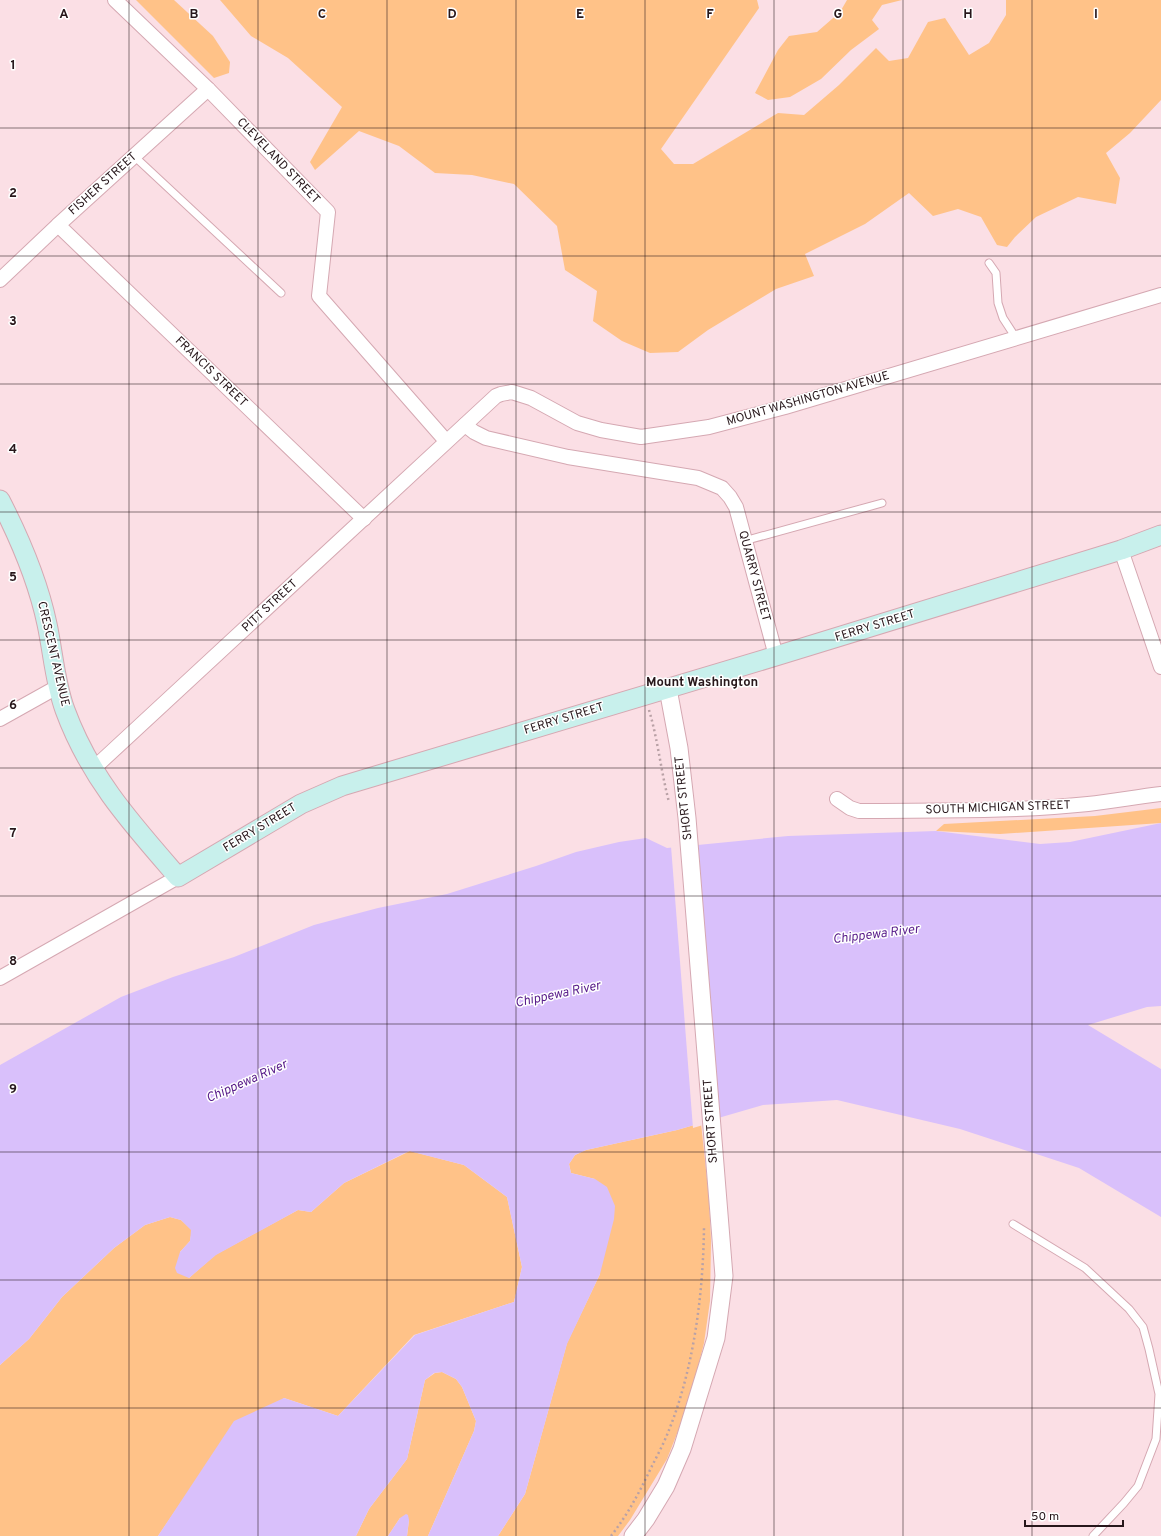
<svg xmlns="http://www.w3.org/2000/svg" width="1161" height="1536" font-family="Overpass,sans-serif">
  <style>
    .green { fill: #ffc288 }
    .water { fill: #d9c0fb }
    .pier { fill: #fbdfe5 }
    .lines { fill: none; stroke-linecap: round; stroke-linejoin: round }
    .service-casing { stroke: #d5a8b2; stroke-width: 9 }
    .minor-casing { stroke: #d5a8b2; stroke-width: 16 }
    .tertiary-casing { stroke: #d5a8b2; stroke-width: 19 }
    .secondary-casing { stroke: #d5a8b2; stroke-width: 21 }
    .path { stroke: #b9a1a6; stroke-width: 2.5; stroke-dasharray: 2 3; stroke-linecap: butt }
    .service { stroke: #fff; stroke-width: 7 }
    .minor { stroke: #fff; stroke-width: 14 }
    .tertiary { stroke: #fff; stroke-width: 17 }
    .secondary { stroke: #c8f0ec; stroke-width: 19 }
    .grid { fill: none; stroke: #27171b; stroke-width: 1; stroke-opacity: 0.55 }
    .labels { text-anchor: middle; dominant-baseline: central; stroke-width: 3; stroke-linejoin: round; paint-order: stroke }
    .street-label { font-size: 12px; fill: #27171b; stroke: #fff }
    .neighbourhood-label { font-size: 13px; font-weight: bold; fill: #27171b; stroke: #fff }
    .water-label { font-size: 13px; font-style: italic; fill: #581c8a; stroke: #fff }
    .grid-label { font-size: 13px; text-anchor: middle; font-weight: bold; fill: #27171b; stroke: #fff; stroke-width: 3; stroke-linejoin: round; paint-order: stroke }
  </style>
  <rect width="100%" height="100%" fill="#fbdfe5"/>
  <g class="green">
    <polygon points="136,0 174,0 213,36 230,62 229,73 214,78"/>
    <polygon points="220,0 757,0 759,8 661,149 674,164 693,164 778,113 804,115 839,85 876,48 889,61 908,58 928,22 945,18 969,55 989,43 1006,15 1006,0 1161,0 1161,100 1130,133 1106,153 1120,178 1116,204 1078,197 1036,217 1015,237 1007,247 997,245 981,217 958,209 933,216 909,193 865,224 805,254 814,276 776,289 708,330 678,352 650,353 622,341 593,321 597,291 565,270 557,226 514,184 472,175 435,173 399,146 359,131 315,170 310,162 342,107 288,58 251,36"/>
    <polygon points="847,0 902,0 882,5 872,20 879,29 851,50 821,79 790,97 768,100 755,93 778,50 789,36 817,32 840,12"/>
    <polygon points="1161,808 1161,823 1000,834 936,831 944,824 1095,816"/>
    <polygon points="701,1123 709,1198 711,1241 710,1301 704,1343 698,1367 680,1426 667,1459 630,1520 618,1536 498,1536 525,1494 567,1343 600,1274 595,1179 571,1173 569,1164 575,1155 586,1150 677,1130"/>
    <polygon points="410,1151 464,1165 507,1197 522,1267 514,1302 414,1335 338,1416 284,1398 186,1495 158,1536 0,1536 0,1365 29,1339 62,1297 114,1248 145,1225 170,1217 181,1220 192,1230 190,1241 180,1252 189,1278 215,1255 298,1210 311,1212 344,1183"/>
    <polygon points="442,1372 456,1379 462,1387 476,1421 474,1431 428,1536 407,1536 409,1520 400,1518 388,1536 356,1536 369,1509 407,1459 425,1380 435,1373"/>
  </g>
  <g class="water">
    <polygon points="1161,823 1161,1006 1147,1007 1088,1025 1161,1069 1161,1217 1079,1168 960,1129 837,1100 763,1105 677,1130 586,1150 575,1155 569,1164 571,1173 595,1179 607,1187 615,1206 614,1219 600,1274 567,1344 525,1494 498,1536 428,1536 474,1431 476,1421 462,1387 456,1379 442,1372 434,1373 425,1380 407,1459 369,1509 356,1536 158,1536 234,1421 284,1398 338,1416 415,1335 514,1302 522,1267 507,1197 464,1165 409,1151 344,1183 311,1212 298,1210 216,1255 189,1278 177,1273 175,1268 180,1252 190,1241 191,1230 181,1220 170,1217 145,1225 114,1248 62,1297 29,1339 0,1365 0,1065 121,997 173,977 234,957 314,925 378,908 447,894 536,866 576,852 619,842 646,838 667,848 788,836 936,831 1040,844 1070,842"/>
    <polygon points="406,1514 408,1515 409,1520 407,1536 388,1536 400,1518"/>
  </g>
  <polygon class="pier" points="698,844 720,1120 693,1128 671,846"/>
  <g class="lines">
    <defs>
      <g id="service">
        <polyline points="134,156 281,293"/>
        <polyline points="989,263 996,273 998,303 1003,318 1016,338"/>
        <polyline points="744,541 882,503"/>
        <polyline points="1013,1224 1085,1268 1129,1309 1143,1327 1149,1349 1159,1394 1156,1439 1138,1486 1124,1503 1093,1536"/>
      </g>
      <g id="minor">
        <polyline points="115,0 208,89 328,212 319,296 446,441"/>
        <polyline points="58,225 364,519"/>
        <polyline points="0,280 58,225 208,89"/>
        <polyline points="465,425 474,432 486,438 568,457 698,478 722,488 730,497 736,507 776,656"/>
        <polyline points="1121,550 1161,667"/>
        <polyline points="0,719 59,686"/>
        <polyline points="93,769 496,396 501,394 512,392 531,398 577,423 601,430 641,437 709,427 785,407 1161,295"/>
        <path d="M 837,799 L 850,808 L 859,811 C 935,810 1013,812 1088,804 C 1113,801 1137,797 1161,794"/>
        <polyline points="0,978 178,877"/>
      </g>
      <polyline id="tertiary" points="633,1536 646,1519 666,1486 682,1449 716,1338 724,1276 687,818 679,748 668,689"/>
      <path id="secondary" d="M 0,500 C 20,539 38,581 47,624 C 53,652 55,683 65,710 C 90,778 131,823 178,877 L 301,804 L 342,786 L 776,656 L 1121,550 L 1161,535"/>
    </defs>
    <use href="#service" class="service-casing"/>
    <use href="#minor" class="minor-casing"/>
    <use href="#tertiary" class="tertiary-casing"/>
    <use href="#secondary" class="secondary-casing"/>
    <g class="path">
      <path d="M 649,710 C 658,740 661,772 669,802"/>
      <path d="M 611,1536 C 628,1514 639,1493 651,1468 C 657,1456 664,1443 669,1430 C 694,1367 703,1295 704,1228"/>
    </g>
    <use href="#service" class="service"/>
    <use href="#minor" class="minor"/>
    <use href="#tertiary" class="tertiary"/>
    <use href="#secondary" class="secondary"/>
  </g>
  <path class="grid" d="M 129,0 L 129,1536M 258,0 L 258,1536M 387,0 L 387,1536M 516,0 L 516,1536M 645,0 L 645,1536M 774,0 L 774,1536M 903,0 L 903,1536M 1032,0 L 1032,1536M 0,128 L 1161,128M 0,256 L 1161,256M 0,384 L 1161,384M 0,512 L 1161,512M 0,640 L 1161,640M 0,768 L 1161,768M 0,896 L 1161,896M 0,1024 L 1161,1024M 0,1152 L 1161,1152M 0,1280 L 1161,1280M 0,1408 L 1161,1408"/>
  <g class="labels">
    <g class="street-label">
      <text transform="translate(278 161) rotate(46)">CLEVELAND STREET</text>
      <text transform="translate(103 184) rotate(-42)">FISHER STREET</text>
      <text transform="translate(211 372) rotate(44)">FRANCIS STREET</text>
      <text transform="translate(808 399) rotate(-16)">MOUNT WASHINGTON AVENUE</text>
      <text transform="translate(754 576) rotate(75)">QUARRY STREET</text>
      <text transform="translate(270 606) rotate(-43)">PITT STREET</text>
      <text transform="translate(875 626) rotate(-17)">FERRY STREET</text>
      <text transform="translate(53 654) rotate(77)">CRESCENT AVENUE</text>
      <text transform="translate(564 719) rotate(-17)">FERRY STREET</text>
      <text transform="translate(684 798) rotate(-96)">SHORT STREET</text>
      <text transform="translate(998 808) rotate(-2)">SOUTH MICHIGAN STREET</text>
      <text transform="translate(260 828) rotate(-31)">FERRY STREET</text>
      <text transform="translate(711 1121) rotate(-94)">SHORT STREET</text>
    </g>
    <g class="neighbourhood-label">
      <text x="702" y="683">Mount Washington</text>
    </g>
    <g class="water-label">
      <text transform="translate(876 935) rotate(-7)">Chippewa River</text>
      <text transform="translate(558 995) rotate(-12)">Chippewa River</text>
      <text transform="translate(247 1082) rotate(-24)">Chippewa River</text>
    </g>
  </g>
  <g class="grid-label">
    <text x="64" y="18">A</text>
    <text x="194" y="18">B</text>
    <text x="322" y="18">C</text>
    <text x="452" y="18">D</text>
    <text x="580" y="18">E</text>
    <text x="710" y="18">F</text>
    <text x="838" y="18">G</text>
    <text x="968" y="18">H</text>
    <text x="1096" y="18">I</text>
    <text x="13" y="69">1</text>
    <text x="13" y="197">2</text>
    <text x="13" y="325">3</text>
    <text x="13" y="453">4</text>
    <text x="13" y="581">5</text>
    <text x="13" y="709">6</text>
    <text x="13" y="837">7</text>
    <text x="13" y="965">8</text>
    <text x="13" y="1093">9</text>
  </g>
  <path d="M1025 1520v6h98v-6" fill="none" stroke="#27171b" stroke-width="2"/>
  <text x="1031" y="1520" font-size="12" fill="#27171b" stroke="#ffffff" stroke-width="3" paint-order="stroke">50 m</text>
</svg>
